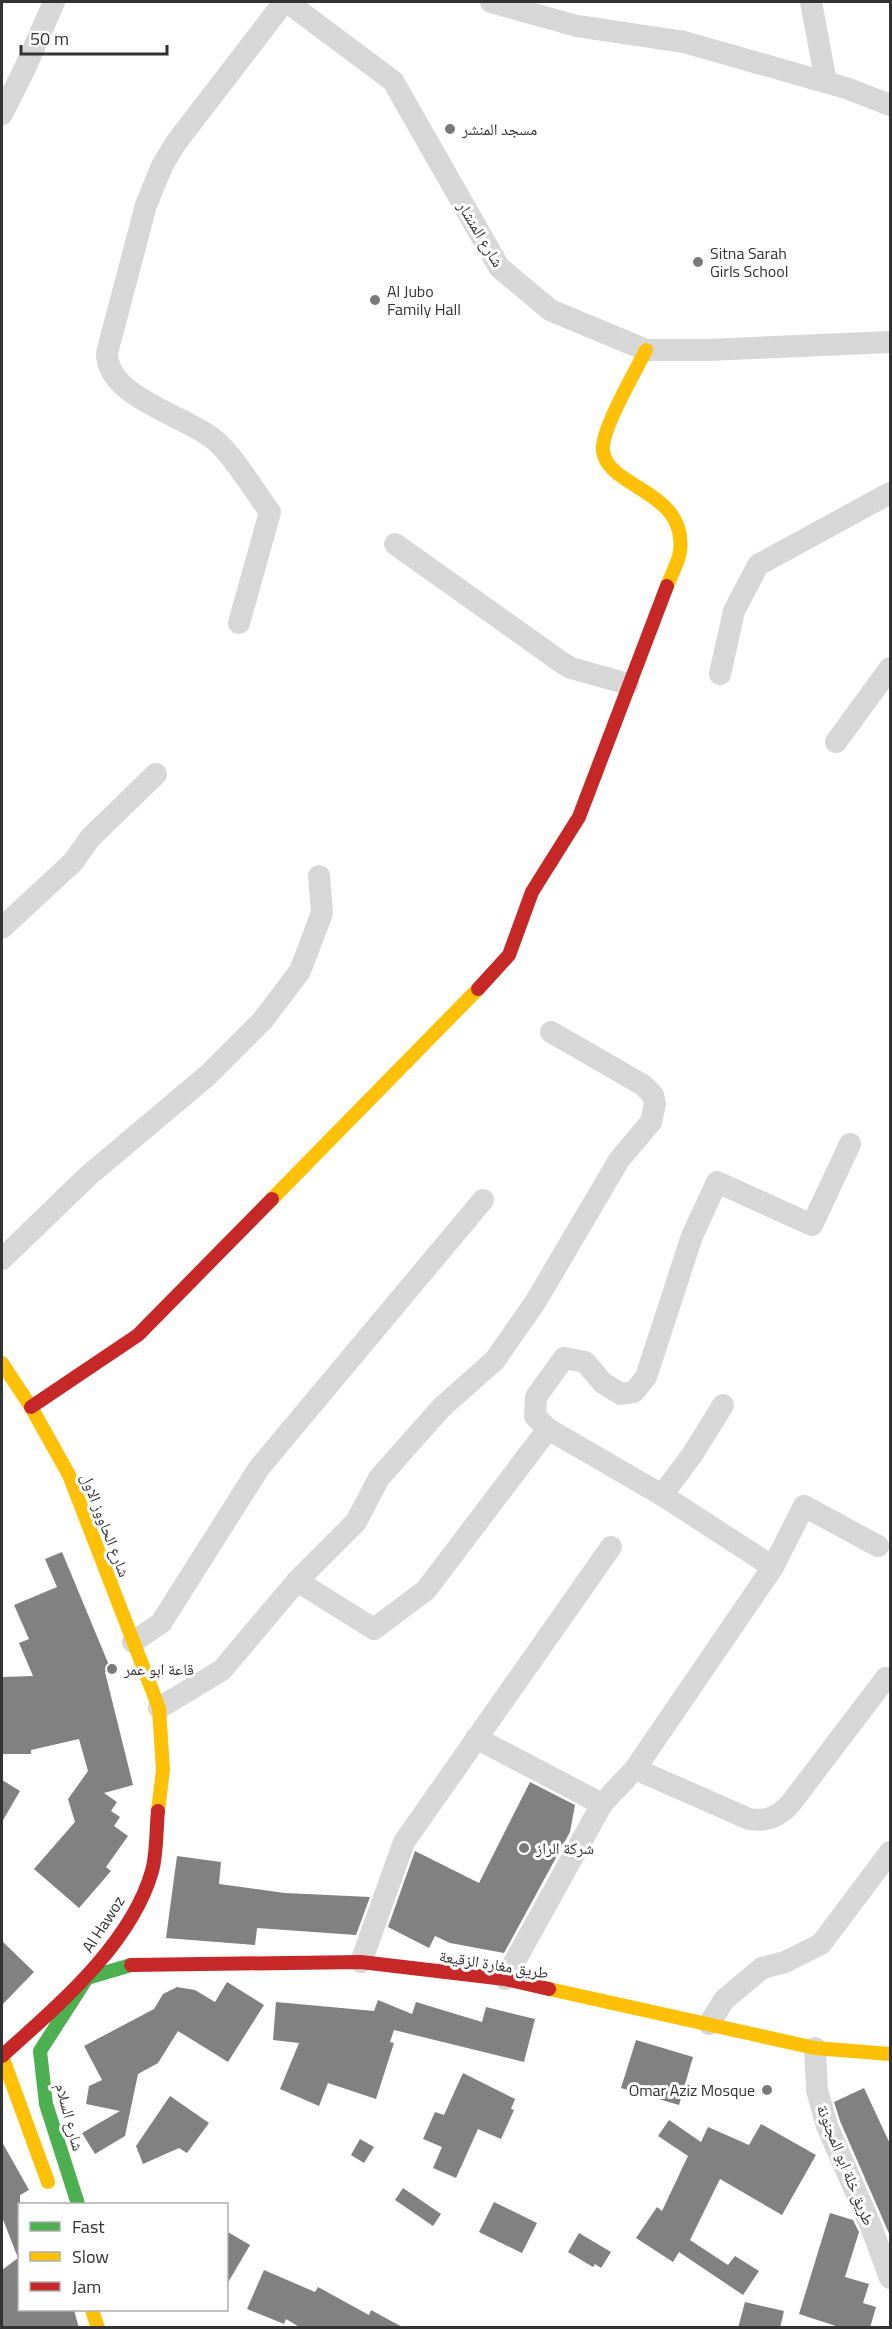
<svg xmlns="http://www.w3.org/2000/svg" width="892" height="2329" font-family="'Titillium Web','Noto Naskh Arabic',sans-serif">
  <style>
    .building { fill: #818181 }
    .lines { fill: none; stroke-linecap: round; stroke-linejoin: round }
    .street { stroke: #d7d7d7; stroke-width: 22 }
    .fast { stroke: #4caf50; stroke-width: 14 }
    .slow { stroke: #ffc107; stroke-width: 14 }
    .jam { stroke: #c62828; stroke-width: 14 }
    .poi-dot { fill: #7a7a7a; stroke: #fff; stroke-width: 2 }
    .labels { text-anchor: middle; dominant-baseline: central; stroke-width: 6; stroke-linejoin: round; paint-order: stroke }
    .poi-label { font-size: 16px; fill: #333; stroke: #fff; text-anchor: start }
    .street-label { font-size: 16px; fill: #333; stroke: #fff }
  </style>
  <rect width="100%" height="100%" fill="#fff"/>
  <g class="building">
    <polygon points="62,1552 111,1670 105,1672 133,1785 104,1793 117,1802 111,1811 120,1817 114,1826 128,1836 106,1867 111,1871 79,1908 34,1869 75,1822 68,1799 88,1771 79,1739 31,1750 31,1754 2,1754 2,1677 33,1676 19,1643 29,1639 14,1605 57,1587 45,1559"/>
    <polygon points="2,1780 20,1791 2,1822"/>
    <polygon points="530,1782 575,1805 570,1832 504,1953 450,1943 435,1936 429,1948 388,1927 415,1851 479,1883"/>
    <polygon points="177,1856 221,1862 219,1884 285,1893 370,1897 356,1935 257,1928 255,1945 166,1938"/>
    <polygon points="2,1941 34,1972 2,2005"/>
    <polygon points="227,1982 264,2005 228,2062 178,2031 158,2063 138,2074 125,2136 95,2154 82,2133 120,2111 86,2104 89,2086 102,2080 84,2046 154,2009 163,1994 177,1987 195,1990 215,2002"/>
    <polygon points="378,2000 412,2014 416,2002 482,2022 486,2007 535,2019 524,2062 394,2030 390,2042 394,2043 376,2099 328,2083 319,2106 280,2089 299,2043 273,2040 276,2002 374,2011"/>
    <polygon points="636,2040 693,2057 679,2105 621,2088"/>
    <polygon points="463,2073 515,2099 511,2109 514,2110 501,2139 478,2129 456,2178 433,2168 442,2147 423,2139 435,2112 444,2115"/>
    <polygon points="864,2088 891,2146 891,2238 840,2121 834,2102"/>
    <polygon points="170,2096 209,2123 187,2153 179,2148 143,2164 136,2146"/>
    <polygon points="669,2120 701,2142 708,2127 749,2145 761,2124 816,2155 782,2215 720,2179 690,2240 728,2265 735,2256 759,2271 743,2295 679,2252 673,2262 636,2238 657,2207 662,2211 688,2156 658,2136"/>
    <polygon points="360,2139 374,2147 364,2163 351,2155"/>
    <polygon points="2,2142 29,2190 20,2195 20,2310 74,2310 79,2328 2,2328 2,2270 18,2258 2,2217"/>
    <polygon points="403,2188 441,2214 433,2226 395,2200"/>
    <polygon points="494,2202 537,2223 522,2253 479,2232"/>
    <polygon points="830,2213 853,2220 859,2232 845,2277 869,2284 863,2303 876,2307 870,2328 842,2328 799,2314"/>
    <polygon points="226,2231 250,2245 226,2286"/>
    <polygon points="579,2233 611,2252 601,2268 595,2264 593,2267 568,2252"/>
    <polygon points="264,2270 315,2292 318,2287 369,2315 371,2310 404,2328 301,2328 286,2319 284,2324 247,2309"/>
    <polygon points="745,2302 784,2311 780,2328 738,2328"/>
  </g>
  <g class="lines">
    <g class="street">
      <polyline points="287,2 393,81 499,267 550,310 646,350 708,350 890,342"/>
      <polyline points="491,2 577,26 684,42 846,88 890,105"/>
      <polyline points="811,2 826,82"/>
      <polyline points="2,114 25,68 54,2"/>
      <polyline points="395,544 561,662 571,668 628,684"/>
      <path d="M 239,623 L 270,512 C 255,492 235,458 217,442 C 189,416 107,399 107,353 L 146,205 L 162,166 L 175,144 L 284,2"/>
      <polyline points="720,674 734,611 758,565 890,493"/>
      <polyline points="836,742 890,668"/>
      <polyline points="2,928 73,862 91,837 156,774"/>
      <polyline points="2,1259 88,1176 208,1075 263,1020 300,971 322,913 319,876"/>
      <polyline points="662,1495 692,1455 723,1405"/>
      <polyline points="773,1567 662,1495 548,1429 535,1416 536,1397 564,1358 585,1362 603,1383 621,1394 634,1392 646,1377 692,1236 717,1182 812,1225 850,1144"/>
      <polyline points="297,1581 374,1629 426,1590 548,1429"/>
      <polyline points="133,1642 161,1623 259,1468 483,1200"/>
      <polyline points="159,1708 222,1670 297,1581 356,1522 379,1478 442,1407 495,1360 536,1301 619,1160 651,1122 655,1104 653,1095 643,1085 551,1032"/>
      <polyline points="476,1738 602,1804"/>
      <path d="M 635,1769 L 749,1819 C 766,1822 779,1817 791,1803 L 886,1678"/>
      <polyline points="361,1962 404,1842 611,1547"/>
      <polyline points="505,1979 602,1804 635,1769 773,1567 804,1506 878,1546"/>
      <polyline points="709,2024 724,2000 762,1968 785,1962 821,1944 890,1852"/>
      <polyline points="815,2048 817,2090 827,2126 870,2224 890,2278"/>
    </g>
    <polyline class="fast" points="78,2204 46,2104 40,2051 87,1978 131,1965"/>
    <g class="slow">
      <path d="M 646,350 C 636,371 600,431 603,451 C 608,489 688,490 680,552 C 678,563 671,576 667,586"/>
      <polyline points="272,1199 478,989"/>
      <polyline points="2,1363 31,1407 69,1475 159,1708 163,1770 158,1811"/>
      <polyline points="549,1989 815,2048 890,2054"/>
      <polyline points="2,2056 48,2182"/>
      <polyline points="92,2310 98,2328"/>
    </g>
    <g class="jam">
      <polyline points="478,989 509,955 532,892 579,817 667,586"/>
      <polyline points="31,1407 138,1335 272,1199"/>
      <polyline points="131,1965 361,1962 505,1979 549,1989"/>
      <path d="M 2,2056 C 57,2006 131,1945 152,1871 C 157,1853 156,1830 158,1811"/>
    </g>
  </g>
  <g class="poi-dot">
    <circle cx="450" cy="129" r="6"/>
    <circle cx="698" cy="262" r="6"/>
    <circle cx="375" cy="300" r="6"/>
    <circle cx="112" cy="1669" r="6"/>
    <circle cx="524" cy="1848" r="6"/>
    <circle cx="767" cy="2090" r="6"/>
  </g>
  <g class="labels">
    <g class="poi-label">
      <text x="462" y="129">مسجد المنشر</text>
      <text x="710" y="253">Sitna Sarah<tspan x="710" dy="18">Girls School</tspan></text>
      <text x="387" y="291">Al Jubo<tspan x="387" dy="18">Family Hall</tspan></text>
      <text x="124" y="1669">قاعة ابو عمر</text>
      <text x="536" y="1848">شركة الراز</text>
      <text x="755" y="2090" text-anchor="end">Omar Aziz Mosque</text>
    </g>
    <g class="street-label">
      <text transform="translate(481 234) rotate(59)">شارع المنشار</text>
      <text transform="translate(106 1525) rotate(69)">شارع الحاووز الاول</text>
      <text transform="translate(103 1924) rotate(-57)">Al Hawoz</text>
      <text transform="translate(494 1964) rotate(9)">طريق مغارة الزقيعة</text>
      <text transform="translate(70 2117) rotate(75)">شارع السلام</text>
      <text transform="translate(846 2165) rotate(68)">طريق خلة ابو المجنونة</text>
    </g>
  </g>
  <rect width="892" height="2329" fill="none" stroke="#333333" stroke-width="6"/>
  <rect x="18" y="2203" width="210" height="108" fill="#ffffff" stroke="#adadad" stroke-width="1.5"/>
  <rect x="30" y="2222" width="30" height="9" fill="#4caf50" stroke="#adadad" stroke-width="1.5"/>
  <text x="72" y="2233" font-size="18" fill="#333333">Fast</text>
  <rect x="30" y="2252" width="30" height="9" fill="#ffc107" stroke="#adadad" stroke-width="1.5"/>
  <text x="72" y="2263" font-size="18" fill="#333333">Slow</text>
  <rect x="30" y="2282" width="30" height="9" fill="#c62828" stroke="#adadad" stroke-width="1.5"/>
  <text x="72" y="2293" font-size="18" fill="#333333">Jam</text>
  <path d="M21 45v9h146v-9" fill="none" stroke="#333333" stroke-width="3"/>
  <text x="30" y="45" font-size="18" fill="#333333" stroke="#ffffff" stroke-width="4.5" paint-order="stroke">50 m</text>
</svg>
